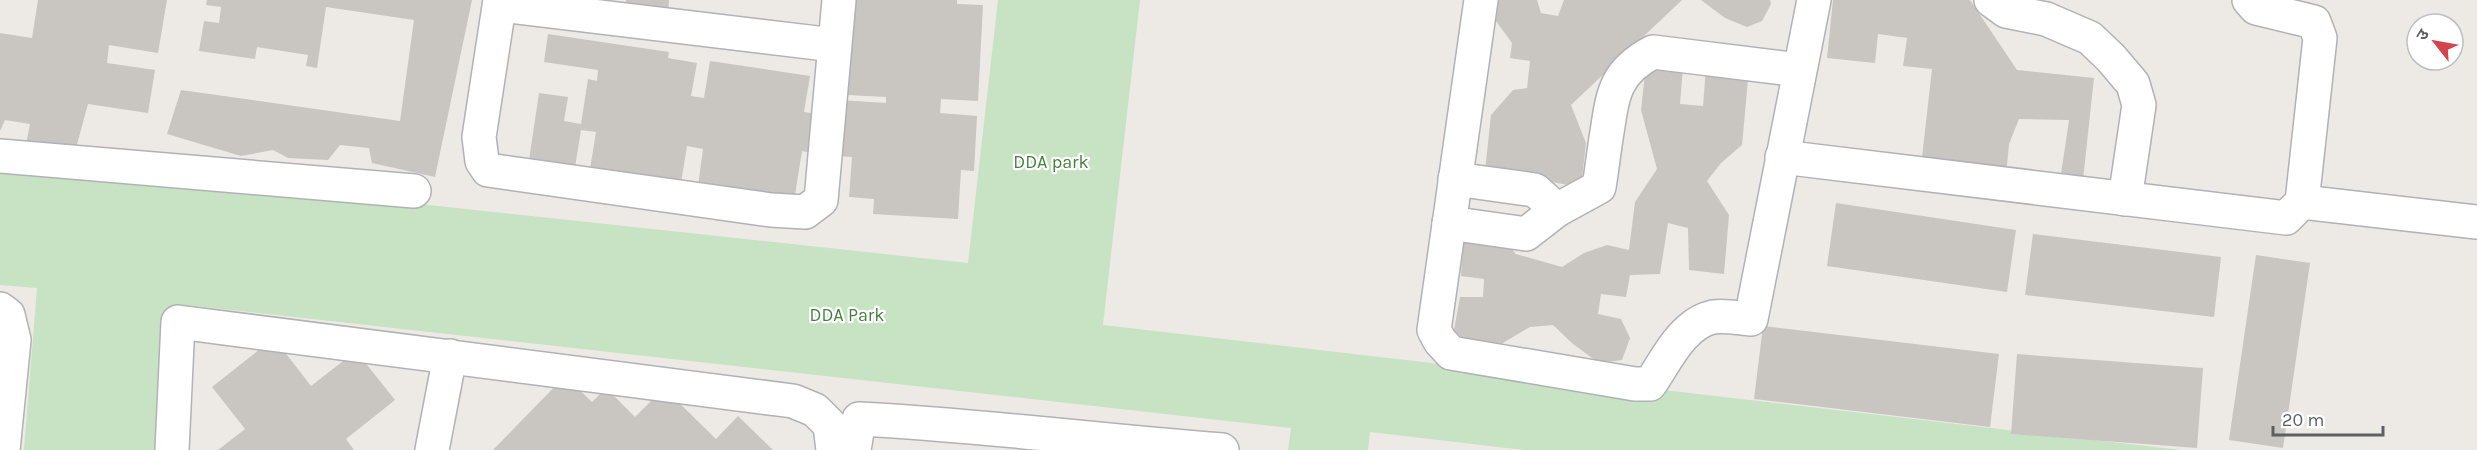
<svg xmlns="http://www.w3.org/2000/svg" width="2477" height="450" font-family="Karla,'Noto Sans Devanagari',sans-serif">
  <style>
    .green { fill: #c8e2c4 }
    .building { fill: #c9c5c1 }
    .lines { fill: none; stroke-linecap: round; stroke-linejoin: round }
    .minor-casing { stroke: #b0b2b5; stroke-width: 36 }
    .minor { stroke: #fff; stroke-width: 33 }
    .labels { text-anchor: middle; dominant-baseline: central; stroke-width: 4.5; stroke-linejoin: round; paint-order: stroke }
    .park-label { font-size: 18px; fill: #46803f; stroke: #fff }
  </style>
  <rect width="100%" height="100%" fill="#edeae5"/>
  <polygon class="green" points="998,0 1140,0 1103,325 2181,450 1524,450 1370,432 1368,450 1288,450 1291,428 178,304 167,450 24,450 37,288 0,285 0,159 968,263"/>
  <g class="building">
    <polygon points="38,0 167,0 158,53 109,45 107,63 155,70 148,113 88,104 76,148 26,144 30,124 5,120 0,131 0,33 32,38"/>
    <polygon points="207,0 472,0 435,177 372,163 369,148 340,145 328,160 288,158 273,150 241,156 167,134 181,90 400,121 414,20 326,7 317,68 306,66 308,55 257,47 255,59 199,51 204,21 219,23 221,7 206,5"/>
    <polygon points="626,0 669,0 668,13 625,8"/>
    <polygon points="854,0 957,0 957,4 983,5 978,101 941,99 940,113 977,116 974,171 961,170 958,219 873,214 874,199 849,197 852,157 837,156 840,100 886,103 886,97 847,95"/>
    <polygon points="1494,0 1537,0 1541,13 1558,16 1564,0 1682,0 1571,105 1586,143 1581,187 1485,171 1491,115 1513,90 1527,88 1530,61 1510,58 1512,43 1490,13"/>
    <polygon points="1701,0 1770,0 1771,4 1762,21 1747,27 1725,18"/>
    <polygon points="1833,0 1970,0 2017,70 2094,78 2083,180 2060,181 2069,120 2019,119 2009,144 2006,175 1921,166 1932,69 1903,66 1907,38 1878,34 1875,63 1827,58"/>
    <polygon points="548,34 669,52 668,58 697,63 691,96 704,98 710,61 810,76 804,112 824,115 817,154 802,151 794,201 698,186 703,149 687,146 681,183 590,169 596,132 581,130 575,167 529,160 539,93 568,97 564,121 581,124 588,79 597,81 598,70 544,62"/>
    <polygon points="1646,64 1683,67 1680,104 1703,106 1706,68 1749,69 1742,145 1721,163 1707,181 1729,215 1724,274 1689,270 1688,228 1668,223 1660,274 1630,275 1626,297 1601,294 1598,314 1621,319 1630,338 1622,360 1599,363 1573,344 1553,325 1530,327 1491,350 1470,346 1454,330 1460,297 1483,297 1484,279 1461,276 1463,236 1500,236 1516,254 1562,267 1584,253 1607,245 1629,250 1635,202 1657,169 1641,110"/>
    <polygon points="1836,203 2016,230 2007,292 1827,266"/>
    <polygon points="2033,234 2221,257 2214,317 2025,295"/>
    <polygon points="2256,255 2310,263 2283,448 2229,440"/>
    <polygon points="1763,326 1999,354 1990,427 1754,399"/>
    <polygon points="274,338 311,386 356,351 395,400 346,439 354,450 218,450 245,429 212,387"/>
    <polygon points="2017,354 2203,368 2197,448 2011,434"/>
    <polygon points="565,376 592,402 606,388 635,417 664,388 716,439 738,416 773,450 493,450"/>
  </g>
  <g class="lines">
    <defs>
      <g id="minor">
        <polyline points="500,0 479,137 482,161 488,170 771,210 805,212 821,200 839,0"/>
        <path d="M 1481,0 L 1434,330 L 1440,341 L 1451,353 L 1635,384 L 1650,384 C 1666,361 1682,324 1713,317 C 1724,315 1739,318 1751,319 L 1814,0"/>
        <polyline points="1991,0 2006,11 2046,19 2090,38 2111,58 2133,84 2139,105 2125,199"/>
        <polyline points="500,5 834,45"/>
        <polyline points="0,156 414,191"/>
        <polyline points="1782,157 2286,218 2302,202 2320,38 2314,22 2256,8 2249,0"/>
        <polyline points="2302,202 2477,222"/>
        <path d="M 1557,210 L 1599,187 C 1602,169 1604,150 1607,132 C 1613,93 1615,72 1653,52 L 1799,70"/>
        <polyline points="1449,223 1526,234 1557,210 1535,190 1455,179"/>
        <polyline points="0,309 8,315 14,340 3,450"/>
        <polyline points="172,450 178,322 793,401 815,410 830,425 833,450"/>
        <polyline points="432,450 450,356"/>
        <path d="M 854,450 L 859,419 C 980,425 1101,441 1222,450"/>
      </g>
    </defs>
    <use href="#minor" class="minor-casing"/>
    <use href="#minor" class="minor"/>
  </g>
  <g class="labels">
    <g class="park-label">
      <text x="1051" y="162">DDA park</text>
      <text x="847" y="315">DDA Park</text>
    </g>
  </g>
  <g transform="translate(2435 42) rotate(301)"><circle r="28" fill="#ffffff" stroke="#bebfc1" stroke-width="1.5"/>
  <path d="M0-4.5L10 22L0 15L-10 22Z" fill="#d5434d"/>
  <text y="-9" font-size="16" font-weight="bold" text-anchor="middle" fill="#5c6063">उ</text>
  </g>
  <path d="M2273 426v9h110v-9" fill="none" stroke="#5c6063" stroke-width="3"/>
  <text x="2282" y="426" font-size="18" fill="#5c6063" stroke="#ffffff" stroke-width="4.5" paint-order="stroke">20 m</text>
</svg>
